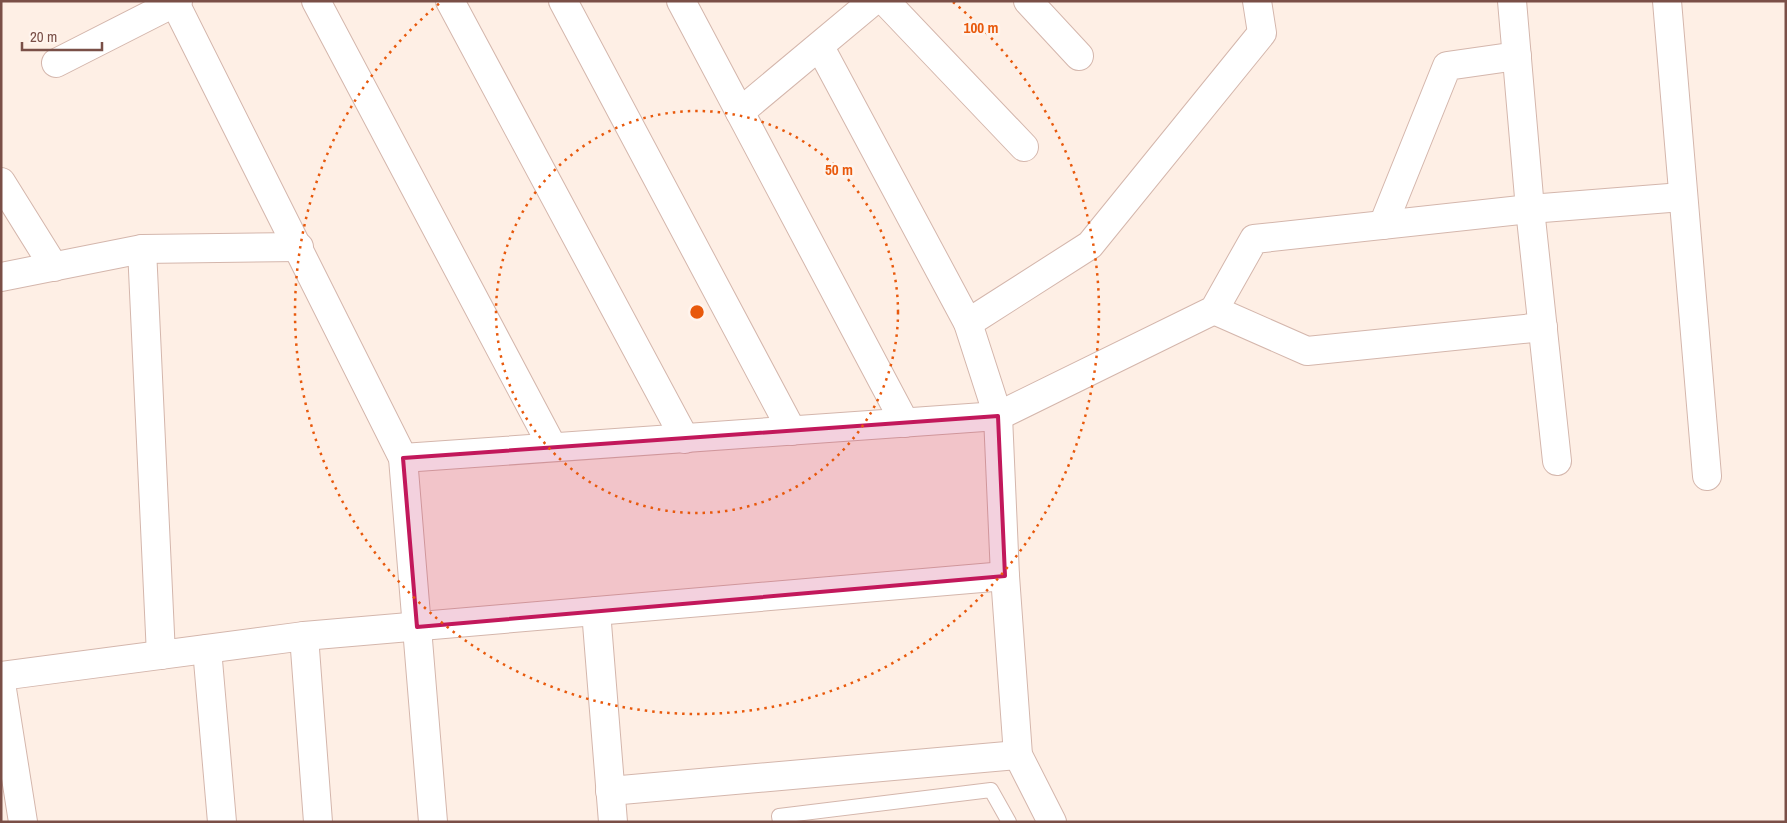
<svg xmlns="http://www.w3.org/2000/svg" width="1787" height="823" font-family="'Archivo Narrow',sans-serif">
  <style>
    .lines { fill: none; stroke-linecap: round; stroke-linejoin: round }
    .lane-casing { stroke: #d4b6ac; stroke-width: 16 }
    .street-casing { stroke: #d4b6ac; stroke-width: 30 }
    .lane { stroke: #fff; stroke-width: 14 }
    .street { stroke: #fff; stroke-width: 28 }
    .marked { fill: #c2185b; fill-opacity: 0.2; stroke: #c2185b; stroke-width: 4; stroke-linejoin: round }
    .ring { fill: none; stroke: #e8590c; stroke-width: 2.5; stroke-dasharray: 2.5 5 }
    .centre { fill: #e8590c; stroke: #fff4ed; stroke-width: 2.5 }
    .ring-label { font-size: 15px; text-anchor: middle; font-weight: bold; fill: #e8590c; stroke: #fff4ed; stroke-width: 5; stroke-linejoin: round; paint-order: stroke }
  </style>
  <rect width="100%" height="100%" fill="#feefe5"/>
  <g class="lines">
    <defs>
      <polyline id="lane" points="780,822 779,816 991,790 1009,822"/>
      <g id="street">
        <polyline points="316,1 552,446"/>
        <polyline points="450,1 685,439"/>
        <polyline points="563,1 792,431"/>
        <polyline points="681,1 905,423"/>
        <polyline points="885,1 1024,147"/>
        <polyline points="1028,1 1079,56"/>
        <polyline points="1512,1 1530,209 1557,461"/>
        <polyline points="1667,1 1707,476"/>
        <polyline points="175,3 403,458 433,822"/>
        <polyline points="820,47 968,323 998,416 1005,576 1018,755 1052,822"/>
        <polyline points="56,63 178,1"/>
        <polyline points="740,112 873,1"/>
        <polyline points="1,182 54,267"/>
        <polyline points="1383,225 1447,66 1517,56"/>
        <polyline points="142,249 161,655"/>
        <polyline points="1,277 142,249 299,247"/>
        <polyline points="1214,310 1307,351 1543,327"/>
        <polyline points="968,323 1090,245 1262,33 1257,1"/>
        <polyline points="403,458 998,416 1214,310 1254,239 1530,209 1682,197"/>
        <polyline points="596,611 613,822"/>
        <polyline points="304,636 318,822"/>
        <polyline points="207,649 222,822"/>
        <polyline points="1,676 304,636 1005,576"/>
        <polyline points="1,683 23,822"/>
        <polyline points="610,791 1018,755"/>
      </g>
    </defs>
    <use href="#lane" class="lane-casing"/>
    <use href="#street" class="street-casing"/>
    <use href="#lane" class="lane"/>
    <use href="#street" class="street"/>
  </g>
  <path class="marked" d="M 998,416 L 1005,576 L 417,627 L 403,458 Z"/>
  <g class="ring">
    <circle cx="697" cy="312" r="201"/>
    <path d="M953 2A402 402 0 1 1 441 2"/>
  </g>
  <circle cx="697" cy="312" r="8" class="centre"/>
  <g class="ring-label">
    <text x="981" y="33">100 m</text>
    <text x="839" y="175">50 m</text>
  </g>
  <rect width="1787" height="823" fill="none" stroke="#7a4f47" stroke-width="5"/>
  <path d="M22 42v8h80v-8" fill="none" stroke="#7a4f47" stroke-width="2.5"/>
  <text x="30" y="42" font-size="15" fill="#7a4f47" stroke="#fff4ed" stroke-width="4" paint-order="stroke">20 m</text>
</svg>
